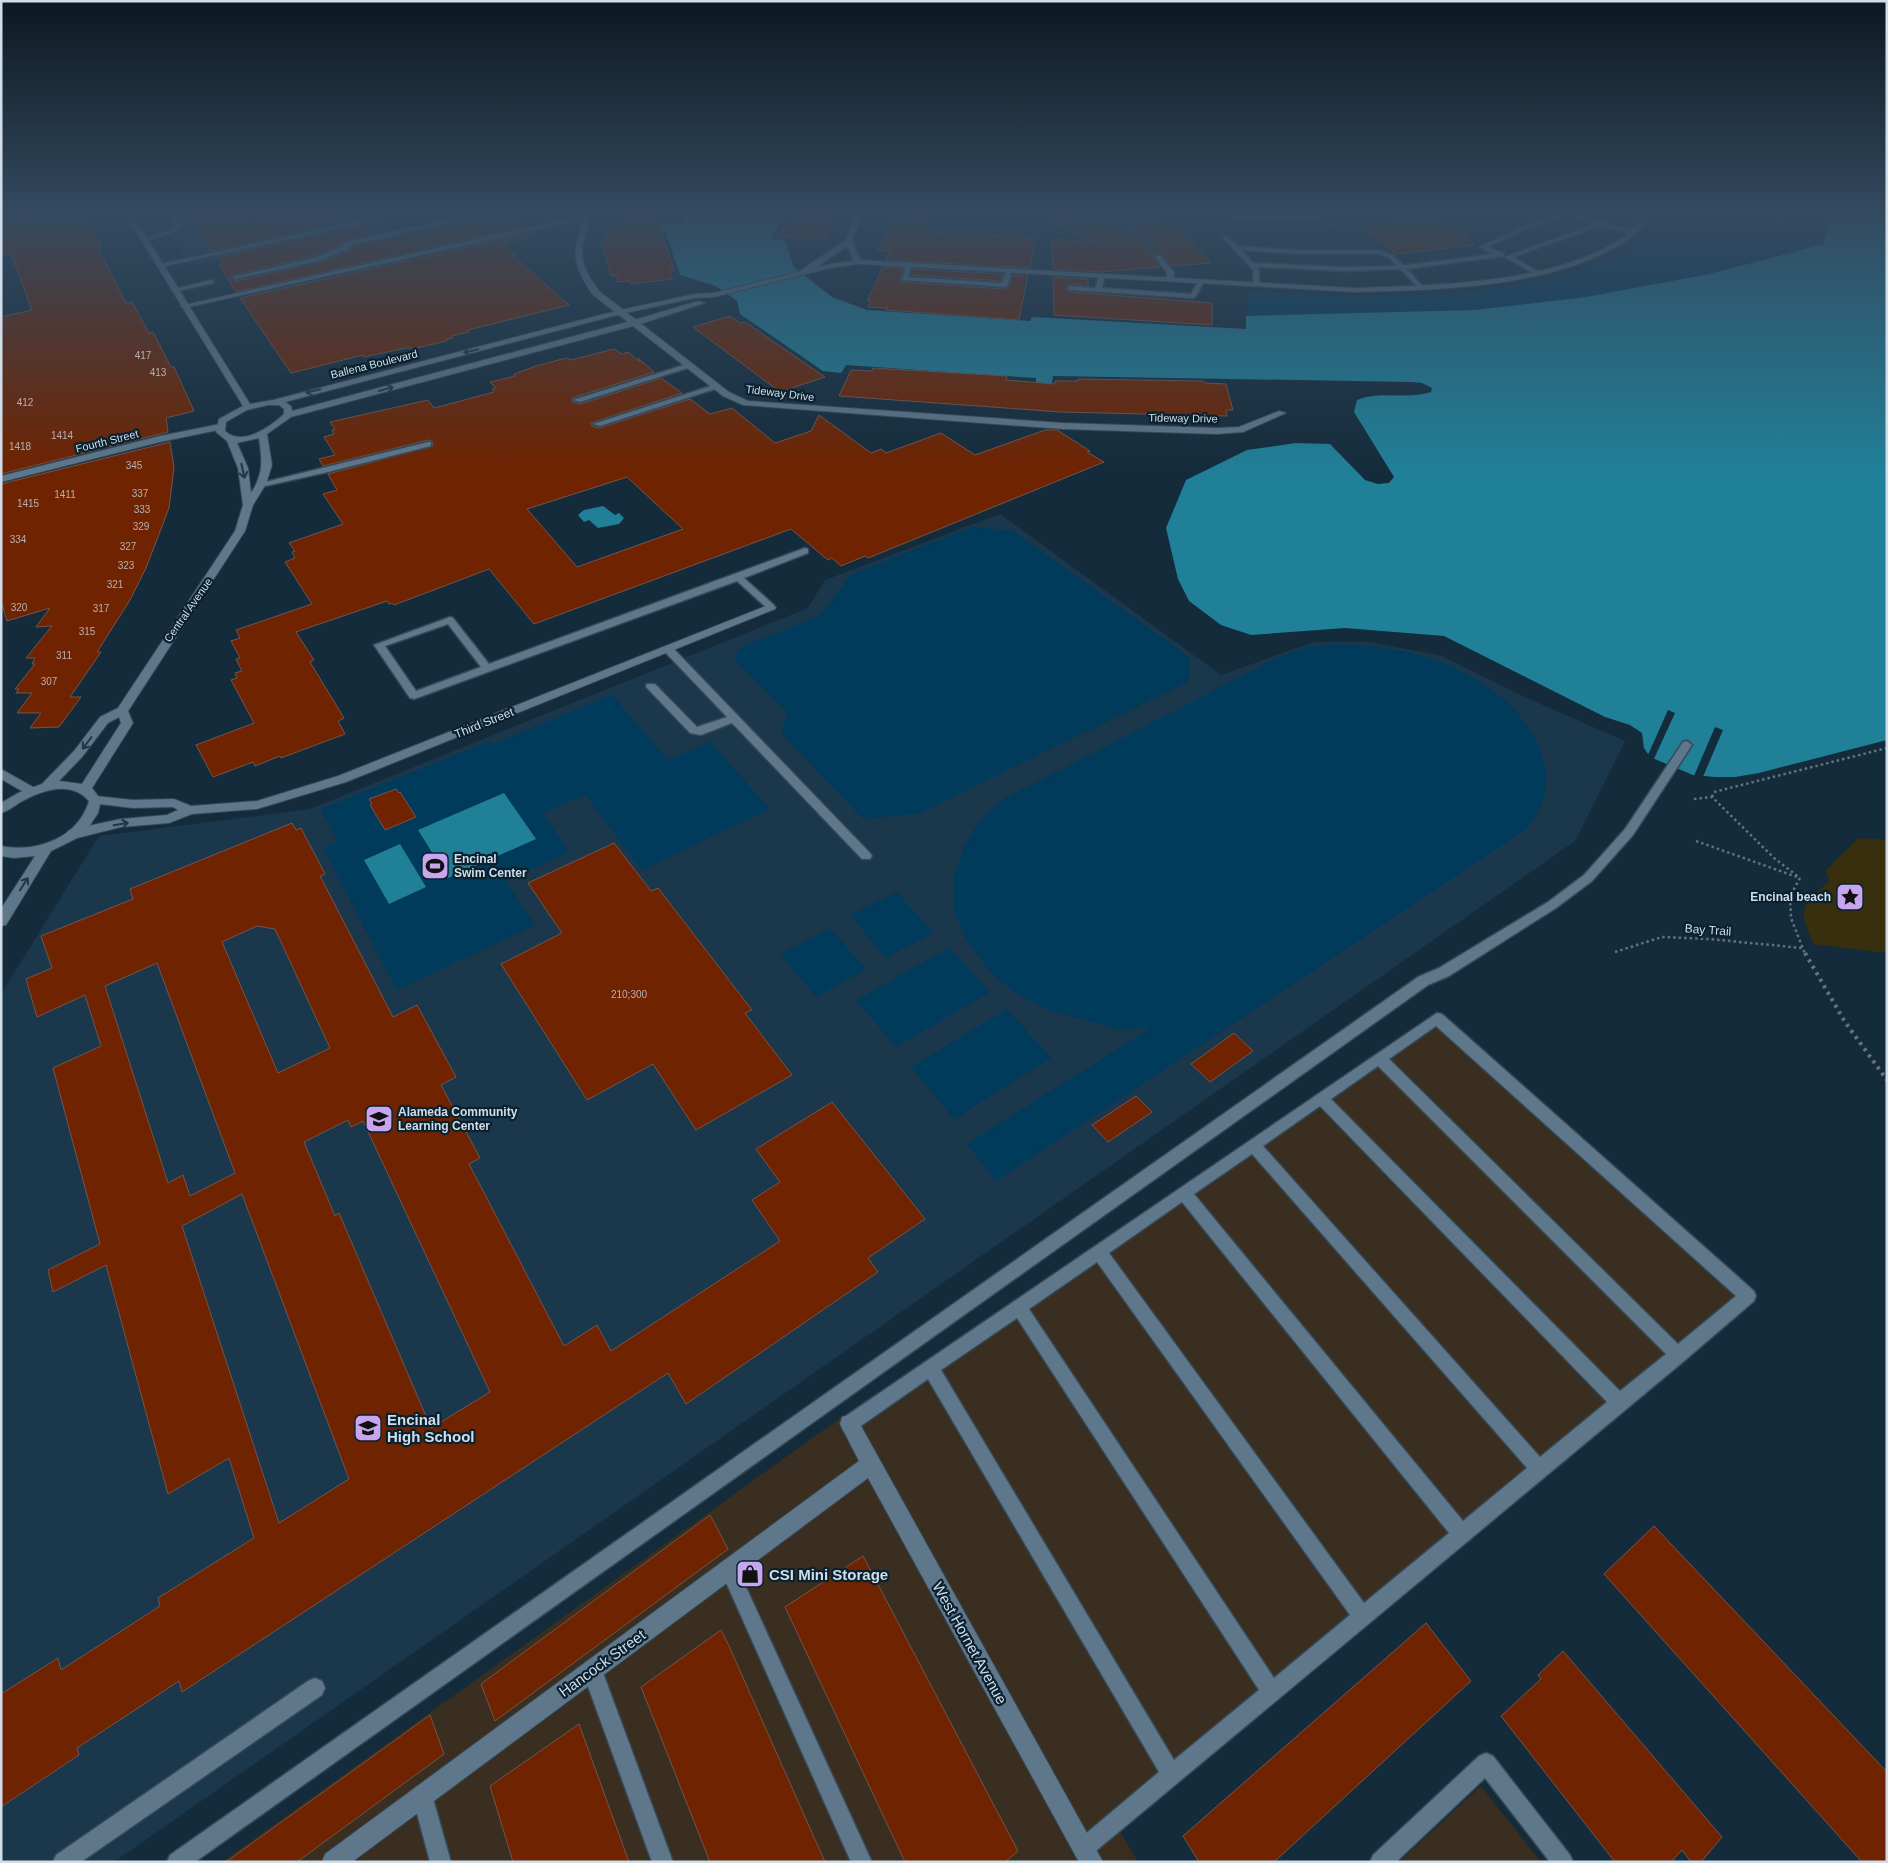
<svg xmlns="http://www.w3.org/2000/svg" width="1888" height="1863" font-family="Arial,sans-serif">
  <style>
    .industrial { fill: #392e1f }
    .built { fill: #1b374c }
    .green { fill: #013b5b }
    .sand { fill: #382f0f }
    .water { fill: #208098 }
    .pier { fill: #142b3b }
    .building { fill: #6f2300; stroke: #72564c; fill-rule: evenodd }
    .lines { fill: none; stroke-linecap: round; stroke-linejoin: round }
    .minor-tunnel { stroke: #304655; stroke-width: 8; stroke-dasharray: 8 4; stroke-linecap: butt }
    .service-casing { stroke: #364855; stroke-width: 3 }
    .minor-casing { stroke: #364855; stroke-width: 2 }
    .tertiary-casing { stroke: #364855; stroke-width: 2 }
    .path-far2 { stroke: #617482; stroke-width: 2; stroke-dasharray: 1 2; stroke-linecap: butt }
    .path-far1 { stroke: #617482; stroke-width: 2.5; stroke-dasharray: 2.5 3; stroke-linecap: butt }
    .path { stroke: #617482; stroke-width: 4; stroke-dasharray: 3 4.5; stroke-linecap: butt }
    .service { fill: #5f778a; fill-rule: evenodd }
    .minor { fill: #5f778a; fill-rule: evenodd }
    .tertiary { fill: #5f778a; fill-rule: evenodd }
    .oneway { stroke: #1f3646 }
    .labels { text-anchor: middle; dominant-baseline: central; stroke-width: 4.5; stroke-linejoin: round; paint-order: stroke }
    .number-label { font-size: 10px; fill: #b8afaf }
    .far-street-label { font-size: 11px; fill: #d1dee9; stroke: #0a2130 }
    .street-label { font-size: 12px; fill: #d1dee9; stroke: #0a2130 }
    .poi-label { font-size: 12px; font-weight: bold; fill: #d1dee9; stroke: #0a2130; text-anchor: start }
    .near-poi-label { font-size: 15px; font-weight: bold; fill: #d1dee9; stroke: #0a2130; text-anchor: start }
    .near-street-label { font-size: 15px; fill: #d1dee9; stroke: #0a2130 }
  </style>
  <rect width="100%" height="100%" fill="#142b3b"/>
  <g class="industrial">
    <polygon points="1437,1018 1748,1296 1115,1823 1138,1862 222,1862 871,1396 876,1405"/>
    <polygon points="1481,1786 1541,1862 1399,1862"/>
  </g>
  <g class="built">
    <polygon points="156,212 440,212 191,266"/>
    <polygon points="1000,514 1221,675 1314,642 1370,642 1442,656 1527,698 1625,741 1575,841 114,1862 1,1862 1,994 99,836 310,809 808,608 825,580"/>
  </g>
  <g class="green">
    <polygon points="1668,212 1832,212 1824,244 1709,274 1586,297 1475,310 1246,316 1249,291 1359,297 1462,293 1534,282 1588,268 1632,248 1660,227"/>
    <polygon points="972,527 1013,531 1189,657 1189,681 921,813 863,819 781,733 787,712 735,661 741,647 820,616 852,574"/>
    <path d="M 1334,644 C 1356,645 1377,646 1399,650 C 1457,662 1528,699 1543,760 C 1545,768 1547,778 1546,787 C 1544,802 1536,815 1528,828 L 996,1181 L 967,1144 L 1151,1028 L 1118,1029 L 1048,1010 L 1012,991 L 989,970 L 967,941 L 953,909 L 953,880 L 963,849 L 978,823 L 1000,801 L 1277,658 L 1304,648 Z"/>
    <polygon points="612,695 668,760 710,742 770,809 642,870 585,795 543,813 569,852 506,881 535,925 397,990 323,848 338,841 321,809 490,741 493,744"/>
    <polygon points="897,892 933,933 886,958 850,915"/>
    <polygon points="830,928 866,969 816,997 781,954"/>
    <polygon points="949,948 990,992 896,1047 856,1000"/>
    <polygon points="1007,1009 1051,1058 954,1119 911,1067"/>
  </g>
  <path class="sand" d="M 1859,838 L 1887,840 L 1887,953 L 1813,944 C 1799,907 1799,909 1829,881 L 1826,870 Z"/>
  <g class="water">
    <path d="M 681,212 L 787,212 L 770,239 L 784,240 L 794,267 L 832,297 L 867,310 L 1030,321 L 1032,317 L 1246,329 L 1246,316 L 1475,310 L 1586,297 L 1709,274 L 1824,244 L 1832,212 L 1887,212 L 1887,740 L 1759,773 L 1735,777 L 1715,777 L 1693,775 L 1650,757 L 1644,748 L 1642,733 L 1630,725 L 1605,717 L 1444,636 L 1345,628 L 1251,635 L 1221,625 L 1189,601 L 1178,579 L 1166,528 L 1186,480 L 1247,450 L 1296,443 L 1330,444 L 1365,480 L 1378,484 L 1389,483 L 1394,477 L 1354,412 L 1357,400 C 1381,390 1407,400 1431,392 L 1432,388 L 1422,383 L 1413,382 L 1053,376 L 1052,383 L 1036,385 L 1036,378 L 846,365 L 841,373 L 823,371 L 740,314 L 737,301 L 716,286 L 680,275 L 665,230 L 661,230 L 659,225 L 685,223 Z"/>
    <polygon points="1196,212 1360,212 1323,218 1254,221"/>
    <polygon points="603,506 615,515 619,513 624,518 619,524 598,528 589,520 584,522 578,515 584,510"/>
    <polygon points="504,793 536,839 448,878 418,830"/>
    <polygon points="400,844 426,887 389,904 364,860"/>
  </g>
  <g class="pier">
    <polygon points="1668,710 1675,713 1653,761 1647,757"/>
    <polygon points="1715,727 1723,730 1702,779 1699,778 1694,776"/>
  </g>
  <g class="building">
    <polygon points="21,212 59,212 35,219 40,224 83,212 102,246 97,247 126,303 132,302 149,333 153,332 171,367 174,367 194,411 166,418 168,432 1,474 1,317 32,310 11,253 1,255 1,216"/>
    <polygon points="185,212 356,212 361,218 212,251"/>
    <polygon points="617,212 655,212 674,271 669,271 672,279 631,284 630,281 618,282 617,275 611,276 601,239 607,239 605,231 617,229 615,225 621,224"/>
    <polygon points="795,212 824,212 841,215 826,238 779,236"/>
    <polygon points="901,212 937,212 929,232 1036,238 1030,268 886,260 890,251 878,250 893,219 897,219"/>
    <polygon points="1028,212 1137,212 1181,229 1211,263 1172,266 1162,255 1157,254 1153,258 1160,267 1100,272 1053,269 1052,239 1097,242"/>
    <polygon points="512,213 527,226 236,292 219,265 223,264 217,257 367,224 376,234 344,241 342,245 313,256 230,276 235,281 318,263 351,250 352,246"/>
    <polygon points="1438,219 1474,245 1396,254 1361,226"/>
    <polygon points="534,232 538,235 503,244 515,255 512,255 569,305 468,330 469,332 451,336 453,338 446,339 447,341 416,348 406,348 364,357 363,355 291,373 240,298"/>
    <polygon points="883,267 903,268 900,280 902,282 1005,289 1010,285 1013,275 1028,275 1019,320 886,310 887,308 868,307 871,301 867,301"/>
    <polygon points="912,269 1003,274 1001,281 910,275"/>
    <polygon points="1053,277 1088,279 1088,286 1071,284 1067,286 1066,289 1071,292 1212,303 1212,325 1054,315"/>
    <polygon points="730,316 740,323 745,322 825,377 780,392 693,327"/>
    <path d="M 614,349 L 622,354 L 628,352 L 640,362 L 638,358 L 654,372 L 572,398 L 572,402 L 581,404 L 661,378 L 682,393 L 591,423 L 592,426 L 599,428 L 690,399 L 710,414 L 732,408 L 775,443 L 811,431 L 819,415 L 871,453 L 881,449 L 886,453 L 941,433 L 975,455 L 1045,430 L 1057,430 L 1090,451 L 1087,452 L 1104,462 L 868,558 L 865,556 L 841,566 L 832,558 L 828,560 L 791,529 L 534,624 L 489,569 L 394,605 L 392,603 L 389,604 L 387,601 L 296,632 L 314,660 L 310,662 L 344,718 L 338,721 L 345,734 L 281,758 L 280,756 L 255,766 L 253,762 L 213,777 L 196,745 L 254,723 L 231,680 L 237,678 L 235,673 L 242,671 L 236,659 L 240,658 L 231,641 L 240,638 L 236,630 L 312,604 L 285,562 L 295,558 L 292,552 L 295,551 L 289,543 L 343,524 L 323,494 L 337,490 L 328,474 L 433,446 L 432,441 L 428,440 L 323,466 L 319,459 L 335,455 L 324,437 L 334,434 L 332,430 L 335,429 L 330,422 L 428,400 L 434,408 L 494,392 L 492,389 L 496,388 L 490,382 L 515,376 L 514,374 L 536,366 L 566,358 L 571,360 ZM 627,477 L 683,529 L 577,567 L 527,509 Z"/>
    <polygon points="873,368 1007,376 1006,380 1055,384 1055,381 1078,381 1078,379 1203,381 1204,383 1226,384 1233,410 1226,410 1227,416 1061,412 839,396 851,370 872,371"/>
    <polygon points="170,442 174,467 169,508 146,568 130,600 97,652 101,652 70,697 81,697 59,727 30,728 41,713 17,713 32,693 16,693 19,689 15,689 35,664 32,664 35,658 26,658 52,626 36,627 50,608 7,621 1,601 1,484"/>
    <polygon points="396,789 399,793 400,792 416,817 385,830 370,805 372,804 369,799"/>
    <path d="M 292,823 L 296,830 L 301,828 L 325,874 L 320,876 L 393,1017 L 417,1005 L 456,1077 L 441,1085 L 480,1158 L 469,1164 L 564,1346 L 597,1325 L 611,1351 L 780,1241 L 752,1200 L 780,1182 L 756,1149 L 832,1102 L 925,1219 L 868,1258 L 878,1272 L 686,1404 L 668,1373 L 182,1692 L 179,1681 L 77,1748 L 79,1755 L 1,1807 L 1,1694 L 58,1658 L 61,1670 L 160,1606 L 158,1598 L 254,1538 L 229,1458 L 168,1494 L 106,1265 L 53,1292 L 48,1270 L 100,1244 L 53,1068 L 101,1046 L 85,995 L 37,1017 L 26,979 L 52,968 L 41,936 L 133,899 L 130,889 ZM 257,926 L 275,929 L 330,1048 L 278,1073 L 222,942 ZM 157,963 L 235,1173 L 190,1196 L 183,1175 L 168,1183 L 105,986 ZM 348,1120 L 351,1127 L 363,1121 L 490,1392 L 431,1428 L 339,1213 L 335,1216 L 304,1142 ZM 242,1194 L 349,1479 L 279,1523 L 182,1226 Z"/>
    <polygon points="614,843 651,891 658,888 752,1010 745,1013 792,1075 696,1130 653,1064 587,1100 501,964 562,933 528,883"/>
    <polygon points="1234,1033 1253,1051 1210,1082 1191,1064"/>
    <polygon points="1136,1096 1152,1112 1108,1142 1092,1125"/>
    <polygon points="710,1515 728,1549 495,1721 481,1684"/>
    <polygon points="1654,1526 1887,1772 1887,1862 1862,1862 1604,1574"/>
    <polygon points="863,1556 1018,1851 1005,1862 905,1862 785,1607"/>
    <polygon points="1426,1623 1471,1681 1274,1862 1199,1862 1183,1836"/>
    <polygon points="721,1630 729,1646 825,1862 710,1862 641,1687"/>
    <polygon points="1563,1651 1722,1837 1701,1862 1691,1862 1682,1850 1671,1862 1615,1862 1501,1716 1541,1679 1538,1675"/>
    <polygon points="430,1715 444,1754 297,1862 226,1862"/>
    <polygon points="579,1724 629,1862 513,1862 490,1786"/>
  </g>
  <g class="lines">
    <polyline class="minor-tunnel" points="1083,212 1139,233 1159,257"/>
    <defs>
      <g id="service">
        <polygon points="68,212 81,212 40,222 37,220"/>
        <polygon points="166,212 172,212 180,227 172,233 142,241 142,239 168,231 175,226"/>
        <path d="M 1565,212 L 1578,212 L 1636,233 L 1633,235 L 1601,226 L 1513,257 L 1539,272 L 1539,274 L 1537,275 L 1505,257 L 1595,224 L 1572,214 L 1534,226 L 1487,247 L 1504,253 L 1504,256 L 1407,269 L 1424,288 L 1421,290 L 1400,269 L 1345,271 L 1257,267 L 1259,270 L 1259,285 L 1254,286 L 1253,270 L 1222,237 L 1227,236 L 1237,246 L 1298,250 L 1379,250 L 1393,255 L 1403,265 L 1407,265 L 1493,254 L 1479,247 L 1530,224 ZM 1241,250 L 1298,254 L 1378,254 L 1389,257 L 1396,266 L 1345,267 L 1253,263 Z"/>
        <polygon points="463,216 465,219 350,245 350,248 318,261 235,279 232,277 314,258 344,246 344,243"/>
        <polygon points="376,217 378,220 160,267 157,265"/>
        <polygon points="909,262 912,264 908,277 1002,283 1007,269 1012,270 1008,285 1005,287 902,280 906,264"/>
        <polygon points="1102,273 1105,275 1102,288 1191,294 1199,280 1204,281 1196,296 1193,298 1071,290 1068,288 1071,286 1095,288 1099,275"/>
        <polygon points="211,280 214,282 213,283 174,292 171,290"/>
        <polygon points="687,364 694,366 580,402 573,400"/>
        <polygon points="714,385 721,387 600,426 593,424"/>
        <polygon points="428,442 431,442 431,446 328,472 261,487 257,484"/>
        <path d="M 805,548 L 808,549 L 808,553 L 744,578 L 774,605 L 774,609 L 768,609 L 737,581 L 414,699 L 410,698 L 374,645 L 450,617 L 453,618 L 489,664 ZM 448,624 L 481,667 L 416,691 L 385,646 Z"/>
        <polygon points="668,646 672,647 870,853 872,856 870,859 862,859 732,723 701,735 690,733 647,688 646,686 647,684 655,684 697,727 727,717 664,651 663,649"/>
        <polygon points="1687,741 1692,745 1633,835 1592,881 1556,908 1449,976 1428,985 195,1862 167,1862 170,1855 1418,977 1439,968 1548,902 1584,875 1625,829 1683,742"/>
        <path d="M 1437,1013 L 1442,1014 L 1754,1291 L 1756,1296 L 1754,1301 L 1684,1361 L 1091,1855 L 1084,1858 L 1077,1855 L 1074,1848 L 1077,1841 L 1159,1772 L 928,1379 L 855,1430 L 849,1432 L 843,1430 L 841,1424 L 843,1418 ZM 1436,1026 L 1736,1296 L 1678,1344 L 1389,1059 ZM 1378,1066 L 1666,1354 L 1620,1391 L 1331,1099 ZM 1320,1106 L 1607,1402 L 1540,1457 L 1263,1146 ZM 1252,1154 L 1527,1468 L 1463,1521 L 1194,1194 ZM 1182,1202 L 1449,1533 L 1364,1603 L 1109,1253 ZM 1097,1262 L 1350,1615 L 1274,1678 L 1029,1309 ZM 1017,1318 L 1259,1690 L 1174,1760 L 941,1370 Z"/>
        <polygon points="729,1560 735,1563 872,1862 851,1862 720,1569 723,1563"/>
        <polygon points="592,1660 599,1663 602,1670 673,1862 652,1862 582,1670 585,1663"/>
        <polygon points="315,1678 322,1681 325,1688 322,1695 81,1862 53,1862 56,1855 308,1681"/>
        <polygon points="1486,1753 1493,1756 1570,1855 1573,1862 1550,1862 1485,1778 1396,1862 1370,1862 1373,1855 1479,1756"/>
        <polygon points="422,1785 429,1788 432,1795 451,1862 430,1862 412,1795 415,1788"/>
      </g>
      <g id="minor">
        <polygon points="859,212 866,212 853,236 854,246 862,262 861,264 855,264 847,246 807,274 801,274 801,270 846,240 848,232"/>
        <path d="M 588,214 L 591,216 C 579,249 577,262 599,291 L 729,392 L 748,401 L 1063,423 L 1217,428 L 1239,427 L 1279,411 L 1286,413 L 1243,432 L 1217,434 L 1063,429 L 743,405 L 723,396 L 593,295 C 572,265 571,253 584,219 L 184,308 L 180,306 Z"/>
        <polygon points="1157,256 1161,256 1174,272 1174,282 1167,280 1166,272 1155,257"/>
        <polygon points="220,424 224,427 223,429 160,442 1,482 1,476 160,436"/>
        <polygon points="771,604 776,607 775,609 346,782 257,809 192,814 169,823 121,827 73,839 68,837 67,834 68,831 73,829 121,819 167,815 178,810 173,807 133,808 91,803 89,800 95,796 133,800 174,799 191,806 257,801 338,776"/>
        <polygon points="1,769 35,788 37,791 35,794 27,794 1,779"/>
        <polygon points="849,1415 856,1417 1103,1862 1079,1862 868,1478 352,1862 322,1862 325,1854 859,1461 840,1424 842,1417"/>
      </g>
      <path id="tertiary" d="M 124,212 L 131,212 L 250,404 L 273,400 L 620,310 L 695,294 L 714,293 L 830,264 L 858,260 L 1355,288 C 1436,285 1559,284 1626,235 C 1634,230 1640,220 1646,212 L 1653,212 C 1646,221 1639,232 1630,238 C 1560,288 1438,290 1355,292 L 858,264 L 830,268 L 714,297 L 695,298 L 621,314 L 285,402 L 291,406 L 292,411 L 631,321 L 698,301 L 705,303 L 637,325 L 291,417 L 267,434 L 272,465 L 266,484 L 253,505 L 245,531 L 128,711 L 133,723 L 92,788 L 101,800 L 98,813 L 88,828 L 77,838 L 51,851 L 6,925 L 1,926 L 1,909 L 35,856 L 14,858 L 1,856 L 1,846 C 37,853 78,838 89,801 C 70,779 40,791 19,803 C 13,807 8,811 1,813 L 1,803 L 18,793 L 42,784 L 74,751 L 100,717 L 118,708 L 235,531 L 243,505 L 238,468 L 227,441 L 216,432 L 219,419 L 243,406 ZM 268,405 L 279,405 L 284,409 L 284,414 C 270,427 242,447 225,431 L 226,422 L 247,410 ZM 259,438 C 262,460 264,473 251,493 L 248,468 L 237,443 ZM 119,717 L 121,723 L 82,784 L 59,781 L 82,757 L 108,723 Z"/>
    </defs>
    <use href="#service" class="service-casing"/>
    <use href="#minor" class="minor-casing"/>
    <use href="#tertiary" class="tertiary-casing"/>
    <g class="path-far2">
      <polyline points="1159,212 1216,224"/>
      <polyline points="1438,213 1467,232 1466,234 1470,237"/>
      <polyline points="1188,219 1195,212"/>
      <polyline points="1239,227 1349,225 1440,212"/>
    </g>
    <g class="path-far1">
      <polyline points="1712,797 1714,792 1887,748"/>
      <polyline points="1694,799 1712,797 1774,858 1800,878"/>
      <polyline points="1696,841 1797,877"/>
      <polyline points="1800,878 1790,896 1791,918 1805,954"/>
      <polyline points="1615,952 1662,937 1709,939 1802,948"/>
    </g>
    <polyline class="path" points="1805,953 1845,1022 1887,1080"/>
    <use href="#service" class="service"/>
    <use href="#minor" class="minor"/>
    <use href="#tertiary" class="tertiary"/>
  </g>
  <defs><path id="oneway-shaft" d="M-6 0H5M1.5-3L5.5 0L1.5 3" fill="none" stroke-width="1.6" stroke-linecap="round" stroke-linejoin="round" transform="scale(1.25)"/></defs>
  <g class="oneway">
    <use href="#oneway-shaft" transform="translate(471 351) rotate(166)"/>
    <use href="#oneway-shaft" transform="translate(386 389) rotate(-15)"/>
    <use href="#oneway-shaft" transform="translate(313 391) rotate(166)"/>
    <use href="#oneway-shaft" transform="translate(243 471) rotate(77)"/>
    <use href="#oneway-shaft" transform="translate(87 743) rotate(127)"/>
    <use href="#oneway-shaft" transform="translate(121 824) rotate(-9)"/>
    <use href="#oneway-shaft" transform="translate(24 884) rotate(-57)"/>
  </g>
  <linearGradient id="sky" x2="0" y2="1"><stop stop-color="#0b1820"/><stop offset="0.45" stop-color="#344a60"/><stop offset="1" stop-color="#344a60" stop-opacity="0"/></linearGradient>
  <rect width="1888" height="473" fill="url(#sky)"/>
  <defs>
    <symbol id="stadium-square" viewBox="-11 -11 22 22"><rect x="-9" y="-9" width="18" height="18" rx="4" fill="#c7a6ef" stroke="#0a2130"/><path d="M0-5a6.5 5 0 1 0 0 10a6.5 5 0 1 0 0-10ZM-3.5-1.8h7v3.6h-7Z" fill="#111"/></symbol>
    <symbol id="sight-square" viewBox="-11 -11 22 22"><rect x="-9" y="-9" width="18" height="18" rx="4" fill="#c7a6ef" stroke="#0a2130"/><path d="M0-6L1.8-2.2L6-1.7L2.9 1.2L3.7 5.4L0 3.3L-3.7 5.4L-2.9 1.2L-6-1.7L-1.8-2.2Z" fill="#111"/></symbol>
    <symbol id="school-square" viewBox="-11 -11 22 22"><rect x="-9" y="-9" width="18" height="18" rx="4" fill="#c7a6ef" stroke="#0a2130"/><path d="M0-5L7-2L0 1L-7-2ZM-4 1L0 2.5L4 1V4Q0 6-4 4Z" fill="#111"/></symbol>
    <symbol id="shop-square" viewBox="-11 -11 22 22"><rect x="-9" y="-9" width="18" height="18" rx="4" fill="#c7a6ef" stroke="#0a2130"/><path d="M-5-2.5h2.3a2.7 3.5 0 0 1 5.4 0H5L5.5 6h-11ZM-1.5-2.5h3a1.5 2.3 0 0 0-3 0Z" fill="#111"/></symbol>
  </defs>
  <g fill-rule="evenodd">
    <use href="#stadium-square" x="419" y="850" width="32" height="32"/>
    <use href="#sight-square" x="1834" y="881" width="32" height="32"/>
    <use href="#school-square" x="363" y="1103" width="32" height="32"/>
    <use href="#school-square" x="352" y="1412" width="32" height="32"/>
    <use href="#shop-square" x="734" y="1558" width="32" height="32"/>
  </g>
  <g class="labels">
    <g class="number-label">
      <text x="143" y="355">417</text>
      <text x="158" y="372">413</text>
      <text x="25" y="402">412</text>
      <text x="62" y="435">1414</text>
      <text x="20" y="446">1418</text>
      <text x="134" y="465">345</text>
      <text x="140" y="493">337</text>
      <text x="65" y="494">1411</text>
      <text x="28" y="503">1415</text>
      <text x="142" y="509">333</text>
      <text x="141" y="526">329</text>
      <text x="18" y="539">334</text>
      <text x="128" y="546">327</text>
      <text x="126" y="565">323</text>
      <text x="115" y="584">321</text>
      <text x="19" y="607">320</text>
      <text x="101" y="608">317</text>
      <text x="87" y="631">315</text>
      <text x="64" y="655">311</text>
      <text x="49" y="681">307</text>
      <text x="629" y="994">210;300</text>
    </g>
    <g class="far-street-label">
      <text transform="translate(374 364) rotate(-14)">Ballena Boulevard</text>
      <text transform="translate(780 393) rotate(7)">Tideway Drive</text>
      <text transform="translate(1183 418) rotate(1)">Tideway Drive</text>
      <text transform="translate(107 441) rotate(-14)">Fourth Street</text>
      <text transform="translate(188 610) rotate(-55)">Central Avenue</text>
    </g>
    <g class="street-label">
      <text transform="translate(484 723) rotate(-22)">Third Street</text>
      <text transform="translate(1708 930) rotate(4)">Bay Trail</text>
    </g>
    <g class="poi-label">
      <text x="454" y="859">Encinal<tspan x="454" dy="14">Swim Center</tspan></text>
      <text x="1831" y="897" text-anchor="end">Encinal beach</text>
      <text x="398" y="1112">Alameda Community<tspan x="398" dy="14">Learning Center</tspan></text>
    </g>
    <g class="near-poi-label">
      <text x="387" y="1419">Encinal<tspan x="387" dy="17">High School</tspan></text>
      <text x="769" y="1574">CSI Mini Storage</text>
    </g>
    <g class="near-street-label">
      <text transform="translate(970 1643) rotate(61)">West Hornet Avenue</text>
      <text transform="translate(602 1663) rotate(-36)">Hancock Street</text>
    </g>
  </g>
  <rect width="1888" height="1863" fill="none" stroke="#d1dee9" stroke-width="5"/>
</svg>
